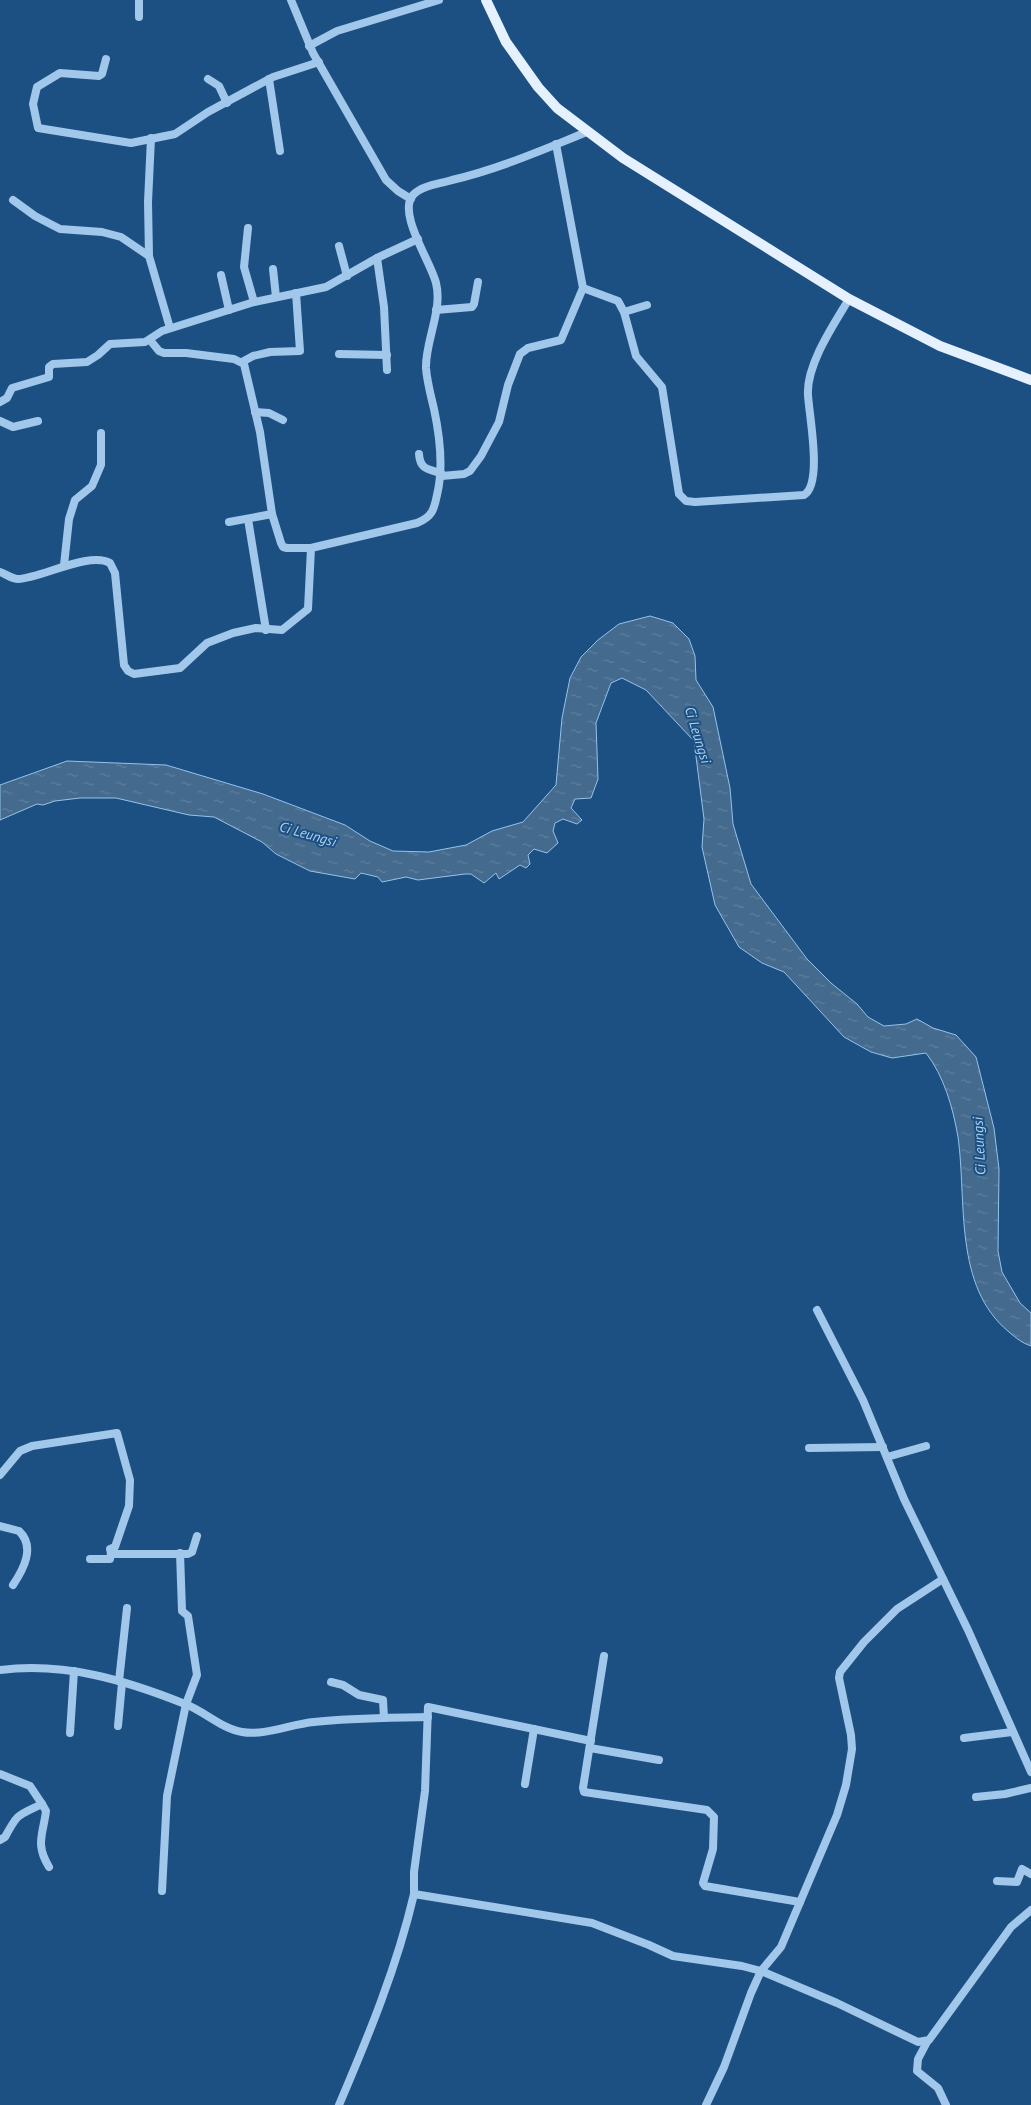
<svg xmlns="http://www.w3.org/2000/svg" width="1031" height="2105" font-family="'PT Sans',sans-serif">
  <style>
    .water { fill: url(#water-ripples); stroke: #94c3ec }
    .lines { fill: none; stroke-linecap: round; stroke-linejoin: round }
    .minor { stroke: #a1c7ea; stroke-width: 8 }
    .major { stroke: #e5f1fe; stroke-width: 10 }
    .labels { text-anchor: middle; dominant-baseline: central; stroke-width: 4; stroke-linejoin: round; paint-order: stroke }
    .water-label { font-size: 14px; font-style: italic; fill: #add1f1; stroke: #1c5082 }
  </style>
  <defs>
    <pattern id="water-ripples" width="26" height="14" patternUnits="userSpaceOnUse" patternTransform="scale(1.25)"><rect width="26" height="14" fill="#446a8e"/><path d="M2 4q2-2 4 0t4 0M15 11q2-2 4 0t4 0" fill="none" stroke="#60809f"/></pattern>
  </defs>
  <rect width="100%" height="100%" fill="#1c5082"/>
  <path class="water" d="M 650,616 L 673,623 L 689,639 L 695,656 L 696,680 L 713,707 L 730,788 L 733,824 L 751,884 L 807,959 L 831,983 L 857,1004 L 868,1017 L 884,1026 L 906,1024 L 917,1019 L 933,1028 L 956,1035 L 976,1057 L 994,1128 L 999,1169 L 998,1251 L 1002,1272 L 1020,1303 L 1031,1313 L 1031,1346 C 1022,1343 1016,1338 1009,1332 C 953,1286 967,1201 958,1137 C 953,1108 944,1076 926,1053 L 892,1058 L 871,1052 L 844,1037 L 784,972 L 762,963 L 739,947 L 715,905 L 702,847 L 704,819 L 694,741 L 646,690 L 622,678 L 611,683 L 596,723 L 598,779 L 591,798 L 575,799 L 571,808 L 582,820 L 577,824 L 563,819 L 555,823 L 553,831 L 558,843 L 547,853 L 534,849 L 528,855 L 530,864 L 526,868 L 520,865 L 499,879 L 496,873 L 484,883 L 471,874 L 465,874 L 418,880 L 406,877 L 382,882 L 378,877 L 361,873 L 355,879 L 310,871 L 276,854 L 262,842 L 214,817 L 189,815 L 116,798 L 80,798 L 55,801 L 43,805 L 37,804 L 0,820 L 0,785 L 67,761 L 166,765 L 263,794 L 345,825 L 370,841 L 393,851 L 429,852 L 466,845 L 492,831 L 523,822 L 556,785 L 562,718 L 570,678 L 581,657 L 598,640 L 619,624 Z"/>
  <g class="lines">
    <g class="minor">
      <polyline points="139,0 139,17"/>
      <polyline points="291,0 313,53 386,180 398,191 411,199"/>
      <polyline points="309,46 337,31 439,0"/>
      <polyline points="106,59 102,74 99,76 60,73 37,87 33,104 38,128 131,143 175,134 208,112 273,77 319,62"/>
      <polyline points="208,79 219,86 227,103"/>
      <polyline points="269,79 280,151"/>
      <polyline points="13,200 35,216 60,229 102,232 121,237 149,256 170,328"/>
      <polyline points="248,228 244,267 254,302"/>
      <polyline points="339,246 347,276"/>
      <polyline points="149,256 148,202 151,138"/>
      <polyline points="377,258 384,307 387,370"/>
      <polyline points="273,269 276,297"/>
      <polyline points="221,275 229,310"/>
      <path d="M 583,288 L 618,301 L 624,312 L 636,356 L 662,387 L 679,494 L 686,501 L 695,502 L 804,495 C 823,484 809,415 808,395 C 806,365 834,324 849,299"/>
      <polyline points="436,310 472,307 474,304 478,282"/>
      <polyline points="624,312 647,305"/>
      <polyline points="150,340 159,351 164,353 186,353 234,359 244,364 260,432 272,514 281,543 283,547 287,548 311,548"/>
      <polyline points="339,354 387,355"/>
      <polyline points="242,362 253,356 270,352 300,351 296,293"/>
      <polyline points="0,402 7,398 12,388 49,377 49,367 53,364 87,362 98,355 110,344 145,342 162,331 254,302 326,287 377,258 418,239"/>
      <polyline points="255,412 269,413 283,420"/>
      <polyline points="0,421 13,427 38,421"/>
      <path d="M 419,454 C 420,469 427,469 441,473"/>
      <polyline points="442,476 464,474 470,471 481,456 499,422 508,385 520,354 528,348 561,340 583,288 556,144"/>
      <polyline points="248,519 266,630"/>
      <polyline points="229,522 272,514"/>
      <polyline points="64,565 69,519 75,500 92,486 101,465 101,433"/>
      <path d="M 0,572 C 6,574 12,579 18,579 C 41,578 90,551 110,563 L 115,573 L 124,665 L 128,671 L 134,674 L 180,668 L 207,643 L 233,633 L 256,628 L 282,630 L 308,609 L 311,548 L 417,523 C 432,517 434,510 437,495 C 444,467 440,437 434,409 C 431,396 427,382 426,368 C 425,342 443,310 436,283 C 431,262 397,213 413,195 C 422,185 440,184 452,180 C 499,169 542,150 587,132"/>
      <polyline points="817,1310 863,1400 904,1499 968,1630 1031,1772"/>
      <polyline points="809,1448 883,1447"/>
      <polyline points="887,1457 926,1446"/>
      <polyline points="0,1475 20,1451 32,1446 117,1433 130,1480 129,1506 115,1547 110,1549 111,1554"/>
      <path d="M 0,1526 L 19,1531 C 36,1547 23,1570 13,1585"/>
      <polyline points="90,1559 110,1559 111,1554 188,1554 192,1552 197,1536"/>
      <polyline points="604,1656 583,1788 584,1792 707,1810 714,1817 713,1849 703,1883 705,1886 800,1902"/>
      <path d="M 0,1670 C 65,1662 125,1680 185,1704 C 204,1711 222,1729 242,1732 C 265,1736 291,1724 314,1722 C 351,1718 390,1718 428,1717"/>
      <polyline points="119,1681 127,1608"/>
      <polyline points="331,1682 343,1685 359,1695 383,1700 384,1718"/>
      <polyline points="118,1726 122,1683"/>
      <polyline points="70,1733 74,1671"/>
      <polyline points="964,1738 1012,1732"/>
      <polyline points="590,1748 659,1760"/>
      <polyline points="0,1774 30,1786 42,1804"/>
      <polyline points="525,1784 534,1729"/>
      <polyline points="976,1797 1005,1794 1031,1788"/>
      <path d="M 0,1840 L 5,1837 C 18,1813 17,1816 42,1804 L 46,1811 C 43,1835 35,1844 49,1867"/>
      <polyline points="997,1881 1017,1882 1022,1869 1031,1874"/>
      <polyline points="162,1891 167,1796 186,1704 197,1675 188,1616 182,1611 180,1553"/>
      <polyline points="414,1894 414,1872 425,1791 428,1707 591,1741"/>
      <polyline points="927,2042 918,2059 917,2071 938,2088 946,2105"/>
      <path d="M 339,2105 C 368,2037 397,1967 414,1894 L 592,1923 L 649,1945 L 673,1956 L 742,1966 L 761,1971 L 837,2003 L 918,2042 L 929,2040 L 1011,1927 L 1031,1910"/>
      <polyline points="706,2105 724,2067 751,1993 761,1971 781,1947 837,1815 846,1785 852,1749 851,1735 839,1678 840,1672 864,1642 897,1609 943,1579"/>
    </g>
    <polyline class="major" points="486,0 506,42 538,87 557,108 623,158 849,299 940,346 1031,380"/>
  </g>
  <g class="labels">
    <g class="water-label">
      <text transform="translate(698 735) rotate(73)">Ci Leungsi</text>
      <text transform="translate(308 834) rotate(16)">Ci Leungsi</text>
      <text transform="translate(979 1146) rotate(-93)">Ci Leungsi</text>
    </g>
  </g>
</svg>
